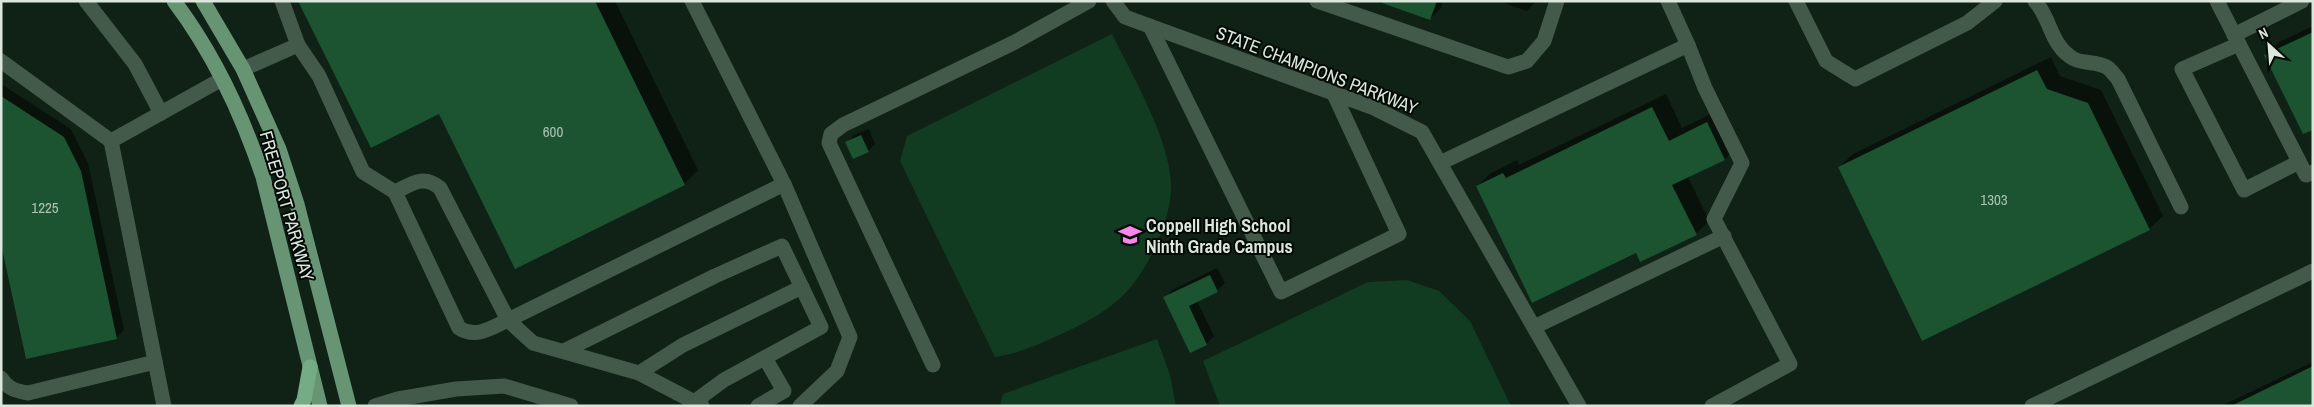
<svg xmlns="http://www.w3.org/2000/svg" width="2314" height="407" font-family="'Archivo Narrow',sans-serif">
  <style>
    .green { fill: #113c21 }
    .shadow { fill: #0007 }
    .building { fill: #1c5330 }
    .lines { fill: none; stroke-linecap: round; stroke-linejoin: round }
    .minor { stroke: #435949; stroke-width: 15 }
    .major { stroke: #679574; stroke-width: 15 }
    .highway { stroke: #75ac85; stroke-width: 15 }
    .labels { text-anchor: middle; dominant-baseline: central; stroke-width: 4; stroke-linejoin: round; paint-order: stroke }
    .number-label { font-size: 15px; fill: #abc2b2 }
    .street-label { font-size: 18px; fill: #dbe7dd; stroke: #030905 }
    .poi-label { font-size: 18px; font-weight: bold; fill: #dbe7dd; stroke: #030905; text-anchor: start }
  </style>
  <rect width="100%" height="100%" fill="#0f2215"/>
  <g class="green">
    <path d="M 1112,34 C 1132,75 1173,144 1171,190 C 1170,209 1164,227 1156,245 C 1133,297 1106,314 1055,337 C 1035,346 1016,354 995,357 L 900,161 L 907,136 Z"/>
    <polygon points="1407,280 1439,291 1470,321 1511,406 1220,406 1203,361 1368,282"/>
    <polygon points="1157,339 1170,375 1176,406 1000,406 1003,394"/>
  </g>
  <g class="shadow">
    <polygon points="300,1 615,1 698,170 684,184 516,267 440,113"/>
    <polygon points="1381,1 1443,1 1441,8 1430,19"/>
    <polygon points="1499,1 1536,1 1527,11"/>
    <polygon points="2313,26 2313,128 2266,56 2279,42"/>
    <polygon points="2051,57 2060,76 2101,90 2163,216 2149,229 1839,167 1853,154"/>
    <polygon points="1,84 71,129 88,163 124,330 117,337 27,357 1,238"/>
    <polygon points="1666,94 1682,128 1721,109 1738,145 1725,159 1688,177 1709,221 1696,234 1636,251 1477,186 1491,173 1517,160 1519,165"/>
    <polygon points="869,129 875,144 868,151 847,143 854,135"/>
    <polygon points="1217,268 1225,283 1217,291 1197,301 1214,336 1207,343 1190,351 1165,298 1172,290"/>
    <polygon points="2313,362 2313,406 2221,406"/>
  </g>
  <g class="building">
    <polygon points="298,1 595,1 685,185 515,269 439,114 371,148"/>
    <polygon points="1383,1 1437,1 1430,20 1382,3"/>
    <polygon points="2313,32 2313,130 2303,134 2264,55"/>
    <polygon points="2037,70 2047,89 2088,103 2150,230 1922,341 1838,167"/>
    <polygon points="1,96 64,137 81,171 117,339 26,359 1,244"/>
    <polygon points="1652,107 1669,141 1707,122 1725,160 1672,185 1697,235 1640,262 1636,253 1532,303 1476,186 1503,173 1506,178"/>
    <polygon points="861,135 869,152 853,159 845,142"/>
    <polygon points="1210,275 1218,292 1189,306 1207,345 1190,353 1163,297"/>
    <polygon points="2313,366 2313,406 2231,406"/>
  </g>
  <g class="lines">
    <g class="minor">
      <polyline points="86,1 135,64 161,113"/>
      <polyline points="282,1 298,45"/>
      <polyline points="692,1 784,184 850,337 837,371 800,406"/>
      <polyline points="1113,1 1125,17 1374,108 1422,132 1579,406"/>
      <polyline points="1317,1 1508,67 1527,61 1544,41 1557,1"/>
      <polyline points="1668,1 1688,45 1705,88 1742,163 1714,219 1790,364 1712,406"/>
      <polyline points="1796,1 1826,61 1855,79 1967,23 1995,1"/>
      <path d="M 2035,1 C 2051,18 2050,46 2074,59 C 2083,64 2099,61 2108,68 C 2112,71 2115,76 2118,79 L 2181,207"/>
      <polyline points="2217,1 2306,175 2313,172"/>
      <polyline points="1150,26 1281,292 1399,234 1334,94"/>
      <polyline points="2234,35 2302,1"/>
      <polyline points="2239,44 2182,69 2244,190 2299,162"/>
      <polyline points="1,61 111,141"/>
      <path d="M 243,69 L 298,45 L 319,76 L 363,172 L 395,192 L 459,328 C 476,339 491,328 508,320 L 533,343 L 639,373 L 702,406"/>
      <polyline points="1440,163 1688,45"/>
      <path d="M 395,192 C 412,184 423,174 440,188 L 508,320 L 784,184"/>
      <polyline points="1534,327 1724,236"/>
      <polyline points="564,351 715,276 782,246 821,327 724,380 694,402"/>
      <polyline points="933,365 829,143 831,134 843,125 1015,42 1089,1"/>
      <polyline points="639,373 683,345 802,287"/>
      <path d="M 1,378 C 8,389 16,391 28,393 L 155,362"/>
      <polyline points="164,406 111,141 222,79"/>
      <polyline points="375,406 398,399 456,389 504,386 571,406"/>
      <polyline points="758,406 784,391 765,358"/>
      <polyline points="2032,406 2313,271"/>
    </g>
    <g class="major">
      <path d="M 174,1 C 214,54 242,114 263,177 L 320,406"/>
      <polyline points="203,1 243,69 279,149 297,204 349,406"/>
    </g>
    <polyline class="highway" points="301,406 304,400 310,367"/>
  </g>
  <defs>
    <symbol id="school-bare" viewBox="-9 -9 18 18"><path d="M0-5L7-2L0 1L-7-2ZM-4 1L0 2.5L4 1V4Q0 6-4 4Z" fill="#f987e9" stroke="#030905" stroke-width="2.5" paint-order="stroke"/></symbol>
  </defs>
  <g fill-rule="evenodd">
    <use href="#school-bare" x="1114" y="219" width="32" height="32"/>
  </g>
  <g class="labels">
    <g class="number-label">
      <text x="553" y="131">600</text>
      <text x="1994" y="199">1303</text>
      <text x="45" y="207">1225</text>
    </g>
    <g class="street-label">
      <text transform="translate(1317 70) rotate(21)">STATE CHAMPIONS PARKWAY</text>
      <text transform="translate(287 206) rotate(74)">FREEPORT PARKWAY</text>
    </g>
    <g class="poi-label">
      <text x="1146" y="225">Coppell High School<tspan x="1146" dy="21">Ninth Grade Campus</tspan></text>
    </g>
  </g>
  <rect width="2314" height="407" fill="none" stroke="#dbe7dd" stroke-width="5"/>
  <g transform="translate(2269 45) rotate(334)" stroke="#030905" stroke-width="4" paint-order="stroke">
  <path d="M0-4L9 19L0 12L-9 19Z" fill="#dbe7dd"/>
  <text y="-8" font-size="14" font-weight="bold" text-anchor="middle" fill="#dbe7dd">N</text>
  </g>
</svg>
